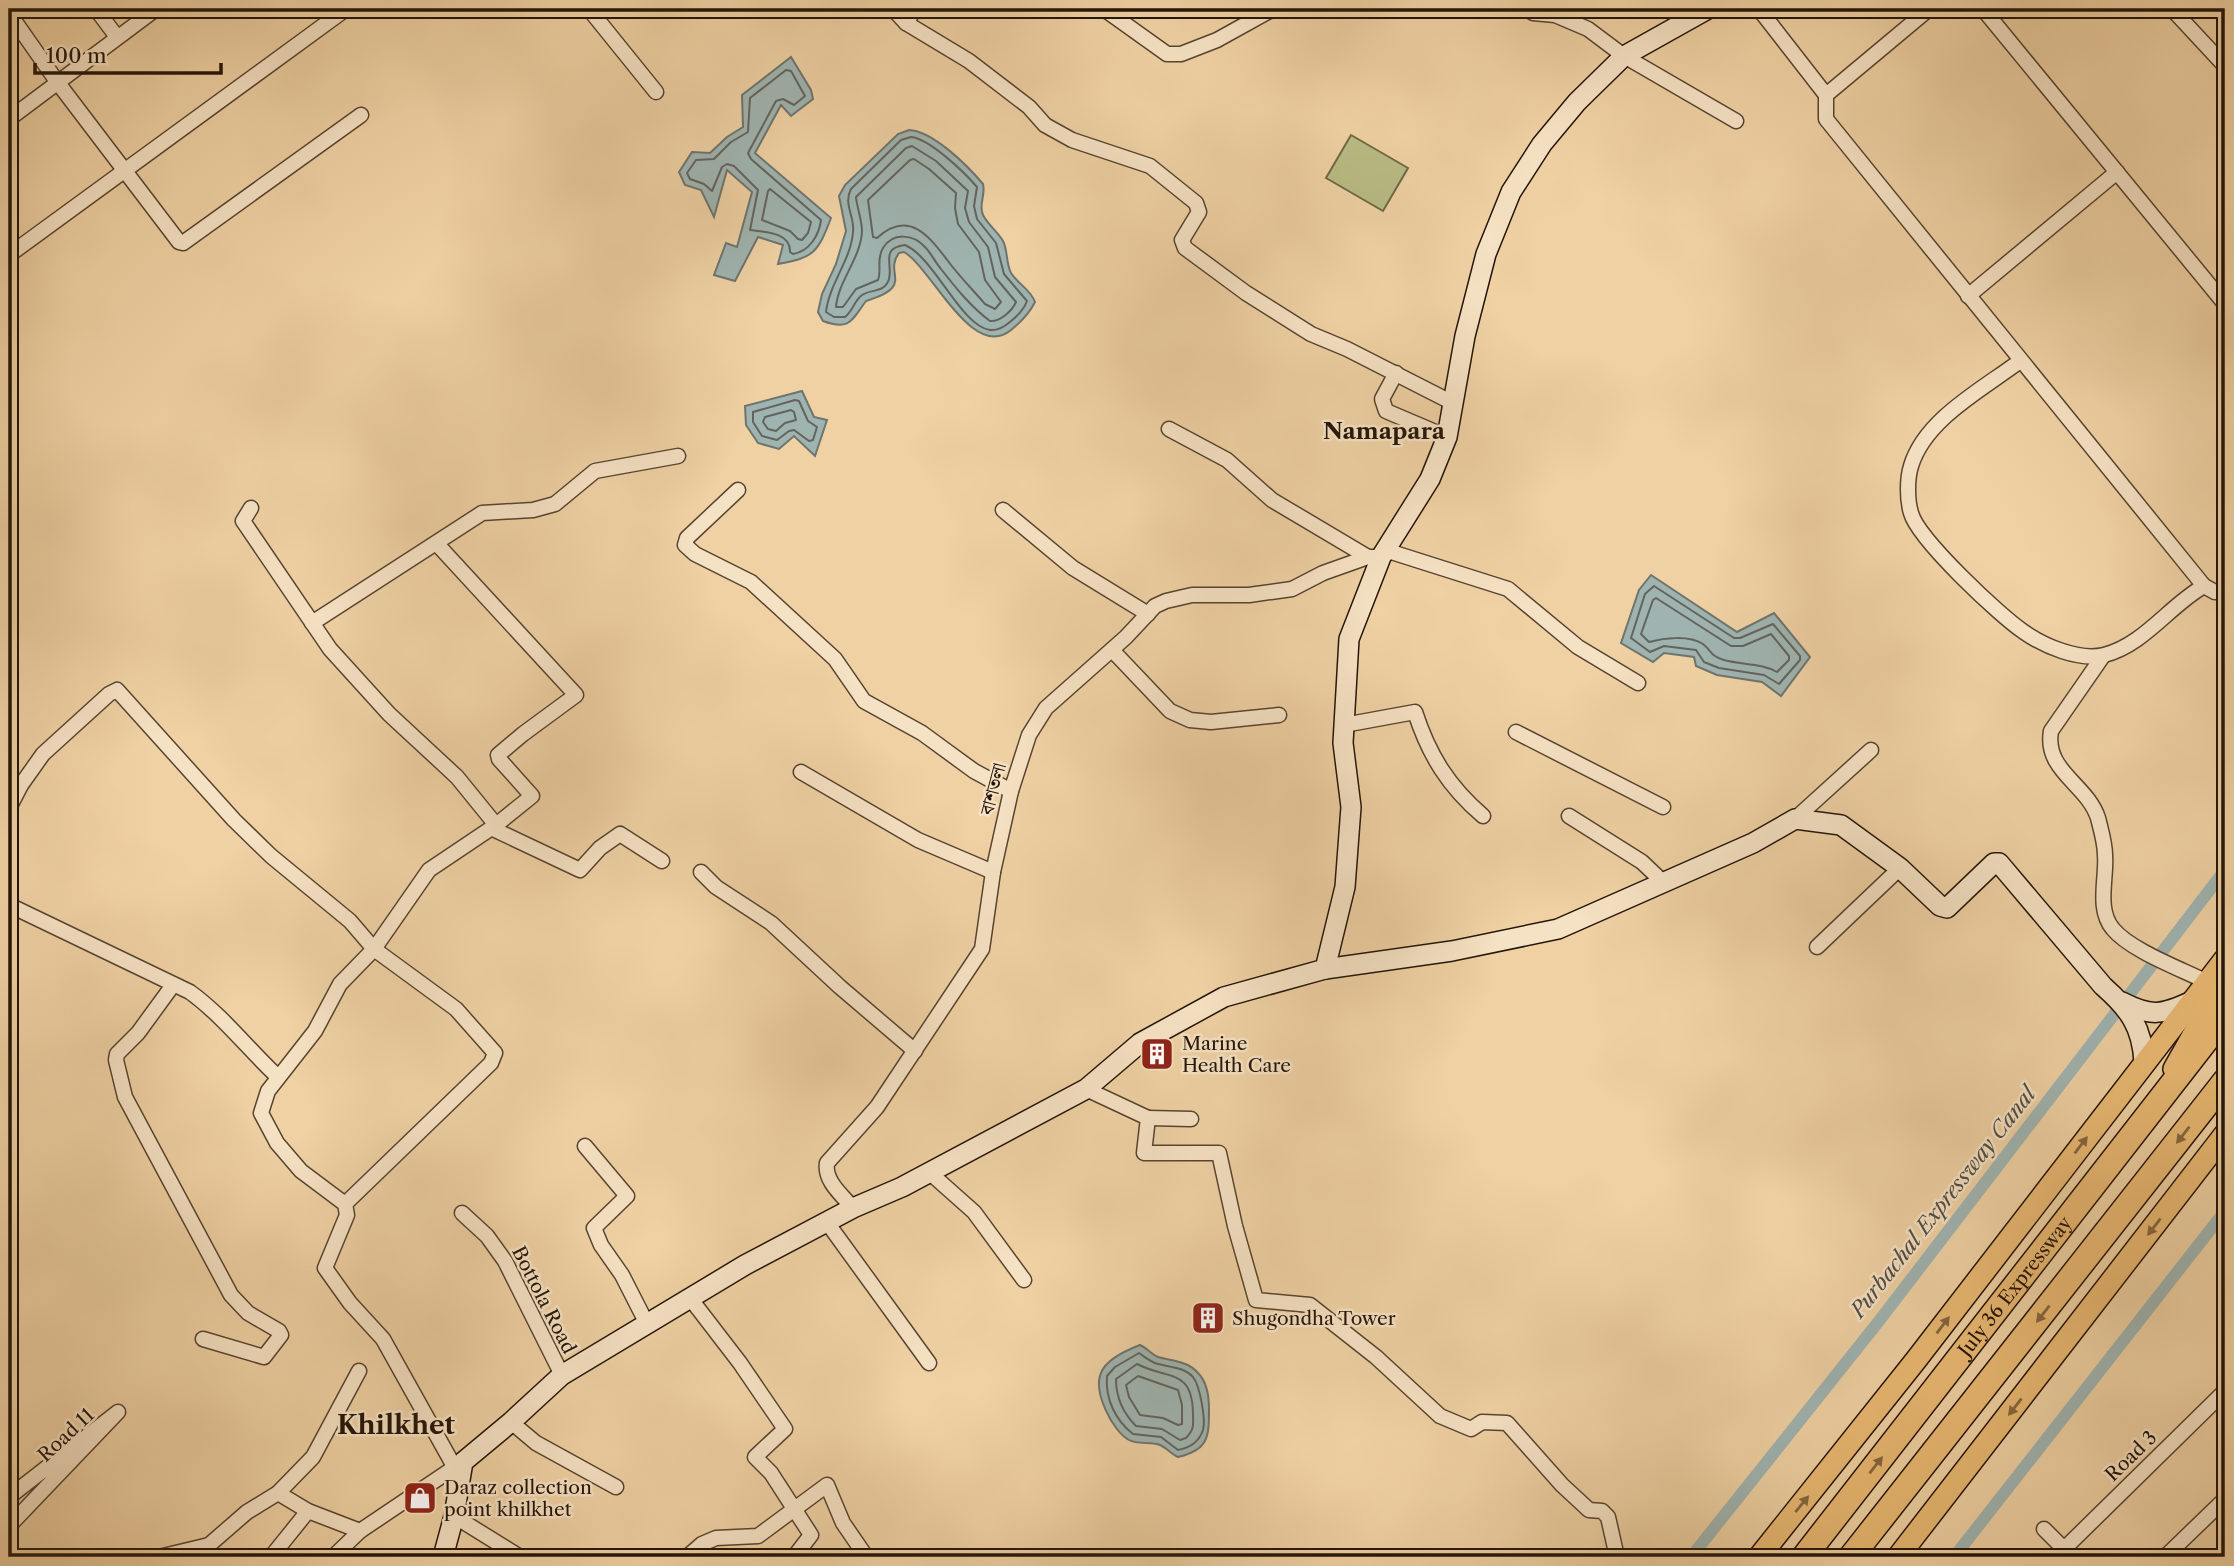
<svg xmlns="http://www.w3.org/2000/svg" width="2234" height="1566" font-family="'Libre Caslon Text','Noto Serif Bengali',serif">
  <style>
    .green { fill: #babc85; stroke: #6f6847; stroke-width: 2 }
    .water { fill: #9fb4b1; stroke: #6e746e; stroke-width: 2 }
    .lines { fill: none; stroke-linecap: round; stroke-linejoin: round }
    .shore { stroke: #62645d; stroke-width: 2 }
    .canal { stroke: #9fb4b1; stroke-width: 12 }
    .street-casing { stroke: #574430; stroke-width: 17 }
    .secondary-casing { stroke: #241509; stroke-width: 22 }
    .primary-casing { stroke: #241509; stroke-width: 24 }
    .highway-casing { stroke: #241509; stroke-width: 27 }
    .street { stroke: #f5e1c3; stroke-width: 14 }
    .secondary { stroke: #f5e1c3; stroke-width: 19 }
    .primary { stroke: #e8b872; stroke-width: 21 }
    .highway { stroke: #e8b872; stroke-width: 24 }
    .oneway { fill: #86663e }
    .labels { text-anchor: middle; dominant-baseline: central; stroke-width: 5; stroke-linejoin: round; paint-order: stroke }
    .street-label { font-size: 19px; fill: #241509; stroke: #f5e1c3 }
    .poi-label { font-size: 19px; fill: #241509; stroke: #f5e1c3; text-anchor: start }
    .water-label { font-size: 21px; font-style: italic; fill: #4f4d44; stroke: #f5e1c3 }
    .quarter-label { font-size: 23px; font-weight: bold; fill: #241509; stroke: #f5e1c3 }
    .district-label { font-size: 26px; font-weight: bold; fill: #241509; stroke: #f5e1c3 }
  </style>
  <rect width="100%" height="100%" fill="#efd1a3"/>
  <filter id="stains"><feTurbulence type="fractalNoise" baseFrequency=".00286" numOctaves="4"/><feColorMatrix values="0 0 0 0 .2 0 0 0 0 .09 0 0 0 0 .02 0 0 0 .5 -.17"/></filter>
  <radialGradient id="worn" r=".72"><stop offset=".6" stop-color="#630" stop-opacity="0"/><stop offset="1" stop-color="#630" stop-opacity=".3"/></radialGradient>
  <polygon class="green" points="1351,135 1408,168 1383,211 1326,178"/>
  <g class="water">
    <path d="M 791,57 L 811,90 L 813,99 L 791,116 L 781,105 L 755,153 L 831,218 C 818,252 814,258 778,264 L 783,245 L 758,237 L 735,281 L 714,275 L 726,243 L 737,247 L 752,192 L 727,170 L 714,217 L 701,190 L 685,185 L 679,172 L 692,152 L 710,153 L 727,137 L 743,127 L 742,95 Z"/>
    <path d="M 909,130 C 933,131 968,166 983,184 C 986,195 978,205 983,215 C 988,225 998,232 1003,241 C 1008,251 1006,264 1011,273 C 1018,284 1031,290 1035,302 C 1029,314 1021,322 1011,330 C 972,362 932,268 904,252 L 899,253 C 883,274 916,286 866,301 C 852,320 850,331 823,321 L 818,312 L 822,294 L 836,264 L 846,231 L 839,196 L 845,185 L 898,134 Z"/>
    <polygon points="802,391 814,417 827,420 815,456 794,436 779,449 758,443 746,425 745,406"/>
    <polygon points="1651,575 1737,632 1774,613 1810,657 1781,696 1762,682 1717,675 1696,666 1694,657 1664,653 1653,662 1621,643 1639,590"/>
    <path d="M 1140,1345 C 1147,1348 1151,1354 1158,1357 C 1172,1361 1188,1361 1198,1373 C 1207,1382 1209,1397 1209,1409 C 1209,1436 1209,1450 1178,1457 C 1171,1454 1167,1448 1160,1445 C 1151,1441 1138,1445 1129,1440 C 1112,1431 1093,1391 1101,1373 C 1106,1359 1127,1350 1140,1345 Z"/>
  </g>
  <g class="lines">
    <g class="shore">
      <path d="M 786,70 L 791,71 L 805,96 L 794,105 L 783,99 L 776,101 L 748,153 L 751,159 L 821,220 C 819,235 810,251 793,254 L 790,252 C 791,232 764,232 750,230 L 758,190 L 734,166 L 727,164 L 722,167 L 712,191 L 704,184 L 690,179 L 687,173 L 696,160 L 714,159 L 731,142 L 748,132 L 750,98 Z"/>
      <path d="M 911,137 C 930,139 964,172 977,187 L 974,206 L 977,219 L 996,243 L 1004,274 L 1027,301 C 1024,310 1017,316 1010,322 C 1004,327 998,331 990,330 C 961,326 934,257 905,245 C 880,248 893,264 889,279 C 885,293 871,289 862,295 C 854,301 853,311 845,317 L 834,317 L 826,312 C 829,284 851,260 853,232 C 855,217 843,204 851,189 L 901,140 Z"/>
      <path d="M 912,146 L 936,161 L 968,191 L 965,208 L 969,222 L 988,247 L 995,277 L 1016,302 C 1012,311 1000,322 990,321 C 971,307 955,287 941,269 C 935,262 931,253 925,247 C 913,234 893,232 883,248 C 876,259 882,270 878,280 L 856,289 L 843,307 L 836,307 C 838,281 861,258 862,231 C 862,220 857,208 856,197 L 906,148 Z"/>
      <path d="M 914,159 L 929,169 L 956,193 L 955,208 L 958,224 L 979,252 L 985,280 L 1001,302 L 995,309 L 985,304 C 973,290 959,276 948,261 C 929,236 909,209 877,238 L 873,237 L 868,200 L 910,160 Z"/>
      <polygon points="770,189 811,222 808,233 802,240 798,239 790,231 762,220 768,191"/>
      <polygon points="795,400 799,401 808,421 817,427 813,440 809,441 794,430 789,431 777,440 762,436 753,422 753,412"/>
      <polygon points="791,410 794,412 796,420 785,423 776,431 768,429 763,422 765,417"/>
      <polygon points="1654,586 1734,638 1740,638 1773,624 1800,656 1800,660 1779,684 1764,675 1719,668 1704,662 1696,650 1664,646 1650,652 1631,638 1645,594"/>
      <path d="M 1656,598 L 1731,646 L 1743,646 L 1771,634 L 1789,656 L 1789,660 L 1777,672 C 1761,663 1742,665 1724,660 C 1710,656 1712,651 1703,644 C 1689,635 1664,638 1649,642 L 1641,634 L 1653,600 Z"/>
      <path d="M 1139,1353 C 1145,1357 1150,1362 1158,1364 C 1169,1367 1184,1367 1193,1377 C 1200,1386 1206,1420 1203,1430 C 1199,1442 1189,1448 1178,1450 L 1161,1437 L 1133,1434 C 1115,1420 1105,1398 1107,1376 L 1115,1367 Z"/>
      <path d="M 1137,1364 C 1168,1380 1192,1368 1193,1413 C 1193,1424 1195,1429 1186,1438 L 1180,1440 L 1162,1429 L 1136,1426 C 1123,1413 1116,1398 1116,1379 Z"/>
      <polygon points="1138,1376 1178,1390 1182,1405 1182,1424 1178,1425 1163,1418 1140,1415 1129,1397 1126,1385"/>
    </g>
    <g class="canal">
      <polyline points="1691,1557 1879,1321 2225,870"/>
      <polyline points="1954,1557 2225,1211"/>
    </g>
    <defs>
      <g id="street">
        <polyline points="96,9 117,37"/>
        <polyline points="589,9 656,92"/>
        <polyline points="893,9 906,23 969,61 1029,107 1045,125 1072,140 1150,166 1196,203 1199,212 1182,240 1185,248 1246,293 1311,334 1347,349 1453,403"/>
        <polyline points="1104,9 1167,54 1181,54 1217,40 1273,9"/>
        <polyline points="1527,9 1533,13 1555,15 1588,29 1624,56 1736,121"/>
        <polyline points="1759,9 1826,95 1929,9"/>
        <polyline points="1983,9 2225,304"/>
        <polyline points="2172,9 2225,66"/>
        <polyline points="9,13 58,83 179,242 183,243 361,115"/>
        <polyline points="906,23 915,9"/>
        <polyline points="1826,95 1826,119 2204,586 2215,592 2225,592"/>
        <polyline points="9,119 156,9"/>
        <polyline points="9,255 346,9"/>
        <polyline points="1968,296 2117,172"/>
        <path d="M 2020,361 C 1983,389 1925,419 1911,466 C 1907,479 1907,500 1911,513 C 1918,539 2000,616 2024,632 C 2044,646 2079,661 2104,655 C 2144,645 2170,605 2204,586"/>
        <polyline points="1396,373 1382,399 1386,411 1447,437"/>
        <polyline points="1169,429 1227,460 1272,500 1368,557"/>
        <polyline points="738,490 687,538 685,545 695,554 751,582 835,659 864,701 922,733 974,771 1011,791"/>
        <polyline points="251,508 243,521 330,649 389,714 457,777 496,825"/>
        <polyline points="1003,510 1073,568 1148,614"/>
        <polyline points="437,544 576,695 523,734 498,755 499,759 532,796 496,825 429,870 374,949 340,984 315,1031 268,1091 261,1113 277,1143 301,1171 345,1204 347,1215 325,1268 350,1303 383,1339 455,1468"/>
        <polyline points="1385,550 1508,589 1578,647 1638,683"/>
        <polyline points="312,623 482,513 533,510 555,504 595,471 678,456"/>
        <polyline points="1112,650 1170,711 1190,720 1211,722 1279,715"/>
        <path d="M 2103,656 L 2051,731 C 2044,771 2087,784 2098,818 C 2101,830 2105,843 2105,855 C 2107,878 2096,909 2113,929 C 2130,950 2181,969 2207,982"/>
        <path d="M 1344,725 L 1415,712 C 1429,755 1448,786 1483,816"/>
        <polyline points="1516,732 1663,807"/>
        <polyline points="801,772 918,840 993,872"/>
        <polyline points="9,808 21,785 43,754 109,694 117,690 234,820 271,856 350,921 374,949 456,1009 495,1053 491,1063 345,1204"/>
        <polyline points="1569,816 1642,862 1664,883"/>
        <polyline points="1795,819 1871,750"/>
        <polyline points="491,828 580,870 600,848 620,834 662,861"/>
        <polyline points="701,872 716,887 771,923 840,987 915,1051"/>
        <path d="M 9,905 L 190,992 C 223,1016 248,1049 278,1077"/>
        <polyline points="1817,947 1900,868"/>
        <polyline points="173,985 138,1033 117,1054 116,1060 125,1097 231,1295 248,1313 279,1331 281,1335 264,1357 203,1339"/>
        <polyline points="1086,1089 1148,1118 1144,1153 1219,1153 1235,1226 1256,1300 1310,1305 1376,1357 1440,1416 1471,1429 1482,1422 1507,1423 1562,1485 1589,1510 1602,1511 1608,1517 1617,1557"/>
        <polyline points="1148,1118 1191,1119"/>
        <polyline points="585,1146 627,1196 594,1228 601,1245 622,1275 647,1324"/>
        <polyline points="929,1172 974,1212 1024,1280"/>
        <path d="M 853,1208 C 842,1195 824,1181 827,1163 L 877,1107 L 982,949 L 993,872 L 1011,791 L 1029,735 L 1046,708 L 1126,637 L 1155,606 L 1166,601 L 1192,595 L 1249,595 L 1292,589 L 1323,573 L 1368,557 L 1381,557"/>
        <polyline points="462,1213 487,1236 505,1261 562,1375"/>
        <polyline points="826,1221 929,1363"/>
        <polyline points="690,1298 740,1363 785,1429 755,1457 771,1473 811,1535 794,1557"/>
        <polyline points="511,1422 536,1443 616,1487"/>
        <polyline points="278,1493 308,1511 360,1531"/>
        <polyline points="9,1497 118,1412 9,1526"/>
        <polyline points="454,1516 520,1557"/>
        <polyline points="2044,1529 2072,1557"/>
        <polyline points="2064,1549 2225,1391"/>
        <polyline points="159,1557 209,1545 247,1512 278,1493 313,1457 359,1371"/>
        <polyline points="271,1557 308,1511"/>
        <polyline points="333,1557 360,1531 461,1463"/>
        <polyline points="687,1557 702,1544 716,1538 758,1536 827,1485 843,1523 865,1555"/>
        <polyline points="2165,1557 2225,1499"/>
      </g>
      <g id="secondary">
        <path d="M 1325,969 L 1452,951 L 1558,929 L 1753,843 L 1795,819 L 1841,825 L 1900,868 L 1940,906 L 1947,908 L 1994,863 L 1999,863 L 2103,986 C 2129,1009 2142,1026 2144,1062"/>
        <path d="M 2122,1002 C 2151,1017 2162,1015 2192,1001"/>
        <polyline points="443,1557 454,1516 463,1462 511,1422 562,1375 745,1265 853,1208 902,1187 1086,1089 1140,1043 1224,997 1325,969 1345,887 1351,807 1343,743 1349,639 1381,557 1430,479 1447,437 1465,336 1486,254 1511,192 1542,144 1577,102 1624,56 1708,9"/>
      </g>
      <g id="primary">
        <polyline points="2174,1069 2196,1030 2225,990"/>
        <polyline points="1759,1557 1916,1360 2225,959"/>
        <polyline points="1898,1557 2225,1134"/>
      </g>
      <g id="highway">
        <path id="s1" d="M 1804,1557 L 2225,1016"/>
        <polyline points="1851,1557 2225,1081"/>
      </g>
    </defs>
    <use href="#street" class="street-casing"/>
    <use href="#secondary" class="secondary-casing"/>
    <use href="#primary" class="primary-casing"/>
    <use href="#highway" class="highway-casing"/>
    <use href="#street" class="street"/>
    <use href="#secondary" class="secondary"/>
    <use href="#primary" class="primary"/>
    <use href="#highway" class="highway"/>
  </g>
  <defs><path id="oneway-solid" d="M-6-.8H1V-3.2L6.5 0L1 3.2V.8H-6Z" transform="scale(1.75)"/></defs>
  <g class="oneway">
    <use href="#oneway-solid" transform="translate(2183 1135) rotate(128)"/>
    <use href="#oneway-solid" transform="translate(2081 1145) rotate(-53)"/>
    <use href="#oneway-solid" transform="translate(2154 1227) rotate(128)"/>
    <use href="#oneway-solid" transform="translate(2043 1314) rotate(128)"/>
    <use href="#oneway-solid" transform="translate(1943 1325) rotate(-53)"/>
    <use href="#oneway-solid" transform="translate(2015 1407) rotate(128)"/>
    <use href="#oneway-solid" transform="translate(1876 1465) rotate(-52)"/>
    <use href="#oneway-solid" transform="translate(1802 1504) rotate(-51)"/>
  </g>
  <defs>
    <symbol id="building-square" viewBox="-11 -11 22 22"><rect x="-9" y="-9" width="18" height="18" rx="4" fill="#8f2418" stroke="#f5e1c3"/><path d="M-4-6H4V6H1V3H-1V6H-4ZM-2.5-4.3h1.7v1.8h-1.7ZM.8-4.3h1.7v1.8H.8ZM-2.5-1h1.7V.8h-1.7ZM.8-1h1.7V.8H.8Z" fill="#fff"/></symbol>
    <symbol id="shop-square" viewBox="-11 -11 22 22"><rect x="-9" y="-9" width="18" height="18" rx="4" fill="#8f2418" stroke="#f5e1c3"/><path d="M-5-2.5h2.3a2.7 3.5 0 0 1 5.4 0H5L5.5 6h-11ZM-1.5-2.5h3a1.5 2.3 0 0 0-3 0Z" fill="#fff"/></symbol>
  </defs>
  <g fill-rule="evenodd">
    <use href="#building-square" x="1138" y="1035" width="38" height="38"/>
    <use href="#building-square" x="1189" y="1299" width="38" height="38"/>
    <use href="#shop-square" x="401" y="1479" width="38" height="38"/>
  </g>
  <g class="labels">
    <g class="street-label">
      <text transform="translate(993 789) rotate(-75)">বাশতলা</text>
      <text stroke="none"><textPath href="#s1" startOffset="343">July 36 Expressway</textPath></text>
      <text transform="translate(544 1300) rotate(63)">Bottola Road</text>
      <text transform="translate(66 1435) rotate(-43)">Road 11</text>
      <text transform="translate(2131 1456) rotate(-44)">Road 3</text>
    </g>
    <g class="poi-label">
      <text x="1182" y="1043">Marine<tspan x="1182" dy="22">Health Care</tspan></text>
      <text x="1232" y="1318">Shugondha Tower</text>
      <text x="444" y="1487">Daraz collection<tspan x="444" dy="22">point khilkhet</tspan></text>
    </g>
    <g class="water-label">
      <text transform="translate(1943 1202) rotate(-52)">Purbachal Expressway Canal</text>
    </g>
    <g class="quarter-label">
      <text x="1384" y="431">Namapara</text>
    </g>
    <g class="district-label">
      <text x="396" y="1425">Khilkhet</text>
    </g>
  </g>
  <rect width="2234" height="1566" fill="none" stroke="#efd1a3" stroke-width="35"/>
  <rect x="10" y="10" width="2213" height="1545" fill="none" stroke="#241509" stroke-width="3.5"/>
  <rect x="18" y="18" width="2199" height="1531" fill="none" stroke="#241509" stroke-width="2"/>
  <path d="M35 63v10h186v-10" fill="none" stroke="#241509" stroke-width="3.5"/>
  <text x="46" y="63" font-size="21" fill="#241509" stroke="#f5e1c3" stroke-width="5" paint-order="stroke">100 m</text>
  <rect width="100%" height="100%" filter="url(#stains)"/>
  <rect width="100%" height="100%" fill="url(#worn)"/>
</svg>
